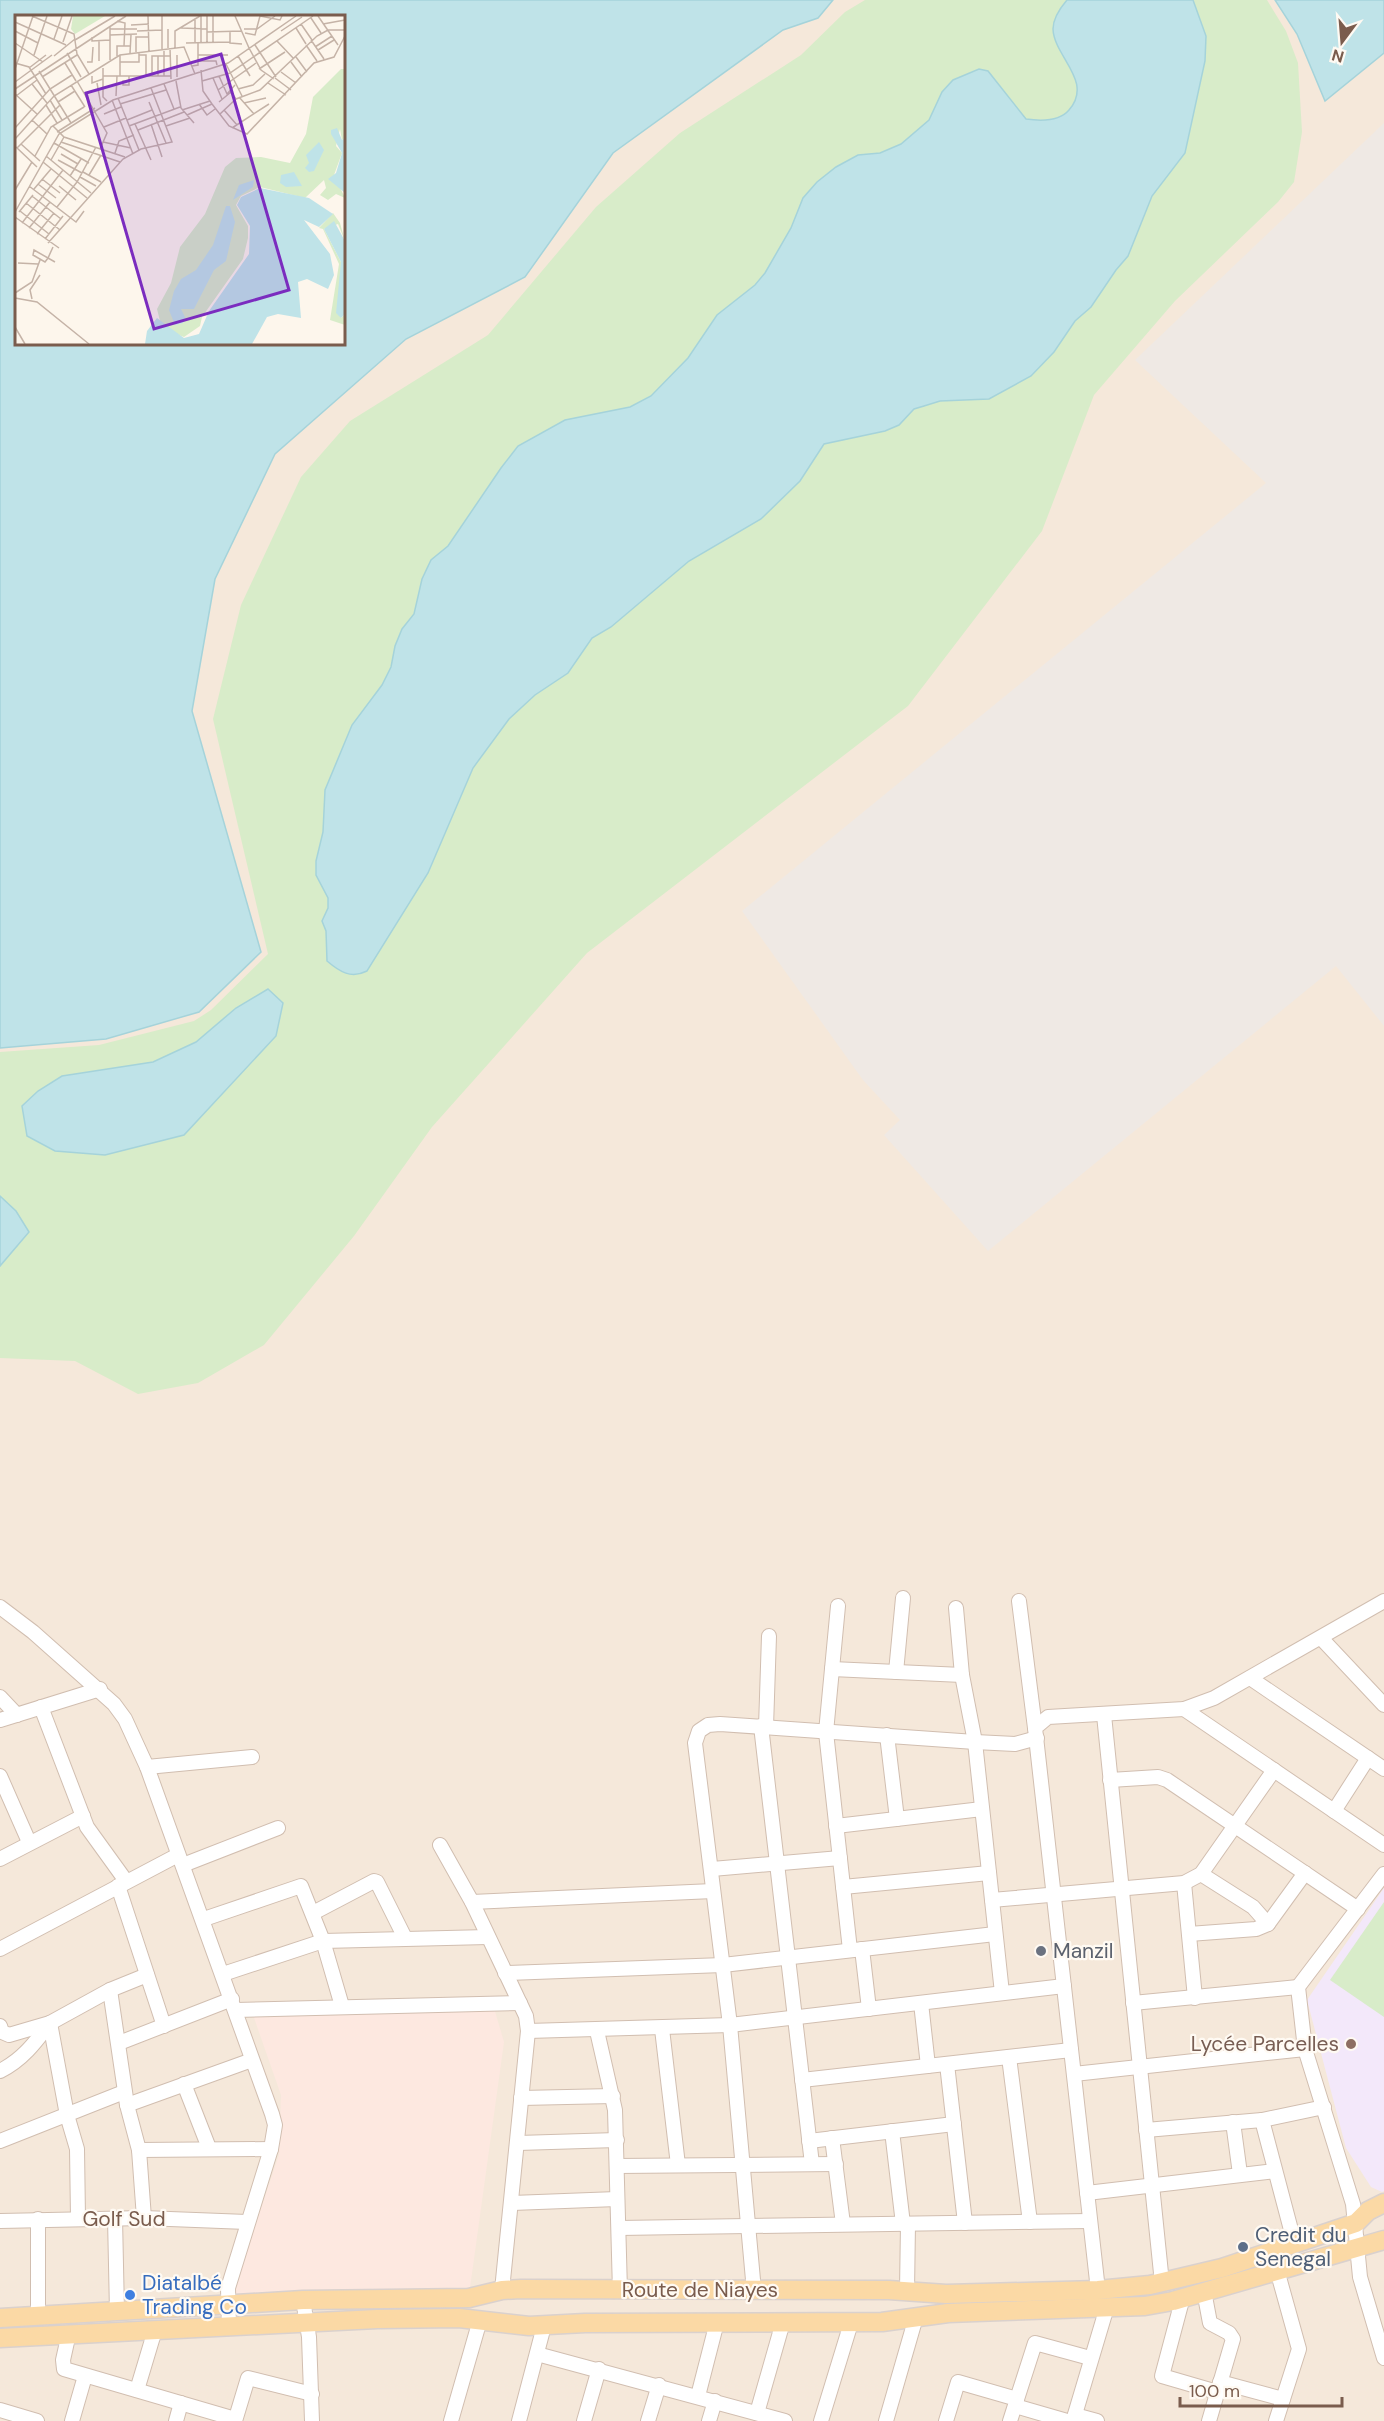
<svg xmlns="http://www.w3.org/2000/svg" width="1384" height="2421" font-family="'DM Sans',sans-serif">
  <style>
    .residential { fill: #f5e8da; fill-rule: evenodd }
    .commercial { fill: #fde8e0 }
    .industrial { fill: #efe9e4 }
    .education { fill: #f3e8fa }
    .green { fill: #d8ecc9 }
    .water { fill: #bfe3e8; stroke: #a5d3da; stroke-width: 1.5; fill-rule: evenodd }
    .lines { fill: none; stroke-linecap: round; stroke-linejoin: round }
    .minor-casing { stroke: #d1beb0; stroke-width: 16 }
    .major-casing { stroke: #dad1cd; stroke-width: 21 }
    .minor { stroke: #fff; stroke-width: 14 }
    .major { stroke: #fbd9a5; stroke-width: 18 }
    .worship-dot { fill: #6b7280; stroke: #fffaf3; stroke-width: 2 }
    .education-dot { fill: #8d6e63; stroke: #fffaf3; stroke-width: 2 }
    .service-dot { fill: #5c6f8a; stroke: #fffaf3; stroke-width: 2 }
    .shop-dot { fill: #3f7fe0; stroke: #fffaf3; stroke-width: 2 }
    .labels { text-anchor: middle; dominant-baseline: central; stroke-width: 4.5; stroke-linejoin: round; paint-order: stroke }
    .worship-label { font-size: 21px; fill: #5b616d; stroke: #fffaf3; text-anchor: start }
    .education-label { font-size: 21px; fill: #785e54; stroke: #fffaf3; text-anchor: end }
    .street-label { font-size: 21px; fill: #7a5c4d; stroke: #fffaf3 }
    .service-label { font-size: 21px; fill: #4e5e75; stroke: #fffaf3; text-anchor: start }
    .shop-label { font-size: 21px; fill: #366cbe; stroke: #fffaf3; text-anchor: start }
    .inset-road { fill: none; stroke: #c5b3a7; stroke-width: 1.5 }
    .view { fill: #7b2cbf; fill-opacity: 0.15; stroke: #7b2cbf; stroke-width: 3 }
    .inset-edge { fill: none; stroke: #7a5c4d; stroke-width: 3 }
  </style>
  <rect width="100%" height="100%" fill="#fdf6ec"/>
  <path class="residential" d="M 0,0 L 1384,0 L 1384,2421 L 0,2421 ZM 16,16 L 344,16 L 344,344 L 16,344 Z"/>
  <polygon class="commercial" points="494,2008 504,2042 469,2295 231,2296 279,2155 281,2095 253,2015"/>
  <polygon class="industrial" points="1384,123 1384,1026 1336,966 988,1251 884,1135 900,1120 863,1080 742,911 1266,483 1135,360"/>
  <polygon class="education" points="1384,1888 1384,2191 1382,2192 1371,2187 1346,2148 1307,2000"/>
  <g class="green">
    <polygon points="865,0 1267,0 1286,31 1298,63 1302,132 1294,182 1278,202 1175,301 1094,395 1042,531 908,706 587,953 432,1127 354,1236 264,1345 198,1383 138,1394 75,1361 0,1358 0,1052 99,1045 194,1021 211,1010 268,954 213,719 241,605 301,477 350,421 488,335 596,207 680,133 801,55 845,12"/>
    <polygon points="1384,1902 1384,2017 1330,1980"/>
  </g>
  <g class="water">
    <path d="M 0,0 L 833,0 L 818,18 L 783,30 L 613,153 L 525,277 L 406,339 L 275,454 L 215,579 L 192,711 L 261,952 L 199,1012 L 106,1039 L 0,1048 ZM 16,16 L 344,16 L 344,344 L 16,344 Z"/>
    <path d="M 1067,0 L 1193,0 L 1206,36 L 1205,61 L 1185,153 L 1152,196 L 1128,256 L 1116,270 L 1091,307 L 1075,321 L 1054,352 L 1031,376 L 989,399 L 940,401 L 924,406 L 914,409 L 899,425 L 885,431 L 824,444 L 800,481 L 761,519 L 689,561 L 611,627 L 592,638 L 568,673 L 535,695 L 509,719 L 473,768 L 428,873 L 367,971 C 351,979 340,972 327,961 L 326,931 L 322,921 L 328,908 L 328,898 L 316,875 L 316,861 L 323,832 L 325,790 L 352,725 L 382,685 L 391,667 L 395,646 L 402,629 L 414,614 L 422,579 L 431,560 L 448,546 L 501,468 L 518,446 L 565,420 L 630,407 L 651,396 L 688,358 L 717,315 L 755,285 L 765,273 L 791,228 L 803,198 L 817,182 L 836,167 L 858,155 L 880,153 L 901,144 L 929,120 L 942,92 L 953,80 L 979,69 L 988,71 L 1026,119 C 1040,121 1059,122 1069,110 C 1094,81 1054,57 1053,29 C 1053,19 1061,7 1067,0 Z"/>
    <polygon points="1275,0 1384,0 1384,53 1325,101 1297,34"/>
    <polygon points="268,989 283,1003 276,1036 184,1135 105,1155 55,1151 27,1136 22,1106 38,1091 62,1076 153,1062 196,1042 236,1008"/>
    <polygon points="0,1196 16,1211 29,1232 0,1266"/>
  </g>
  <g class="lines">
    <defs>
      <g id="minor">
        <polyline points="1019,1601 1035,1728"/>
        <polyline points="838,1606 826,1732 850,1950"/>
        <polyline points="0,1607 33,1632 114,1704 125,1719 147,1767 272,2114 275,2125 271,2149 228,2288 229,2328"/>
        <polyline points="956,1608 962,1675 975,1742 1002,1993"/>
        <polyline points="1321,1638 1384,1705"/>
        <polyline points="832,1669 962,1675"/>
        <polyline points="896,1672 903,1598"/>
        <polyline points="1250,1678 1384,1769"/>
        <polyline points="0,1697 17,1715"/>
        <polyline points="41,1707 87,1827 126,1881"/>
        <polyline points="1184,1709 1384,1845"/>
        <polyline points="1104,1715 1162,2283"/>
        <polyline points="0,1720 100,1689"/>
        <polyline points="761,1726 812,2164"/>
        <polyline points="766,1727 769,1636"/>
        <polyline points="887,1735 897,1819"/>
        <polyline points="147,1767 252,1757"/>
        <polyline points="0,1776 29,1842"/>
        <polyline points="1110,1780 1158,1777 1167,1780 1358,1909"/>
        <polyline points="1334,1811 1368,1758"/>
        <polyline points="836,1826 982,1809"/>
        <polyline points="440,1845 472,1902 526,2016 528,2031 502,2290"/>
        <polyline points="0,1859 83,1816"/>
        <polyline points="183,1865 278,1828"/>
        <polyline points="712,1869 840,1858"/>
        <polyline points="1201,1874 1253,1907 1268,1924"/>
        <polyline points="1384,1874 1298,1987 1305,2049 1353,2204 1360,2277 1384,2358"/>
        <polyline points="1184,1883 1195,1998"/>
        <polyline points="118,1886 164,2026"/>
        <polyline points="843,1887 989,1873"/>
        <polyline points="992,1900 1184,1883 1201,1874 1274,1770"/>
        <polyline points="472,1902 713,1891"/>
        <polyline points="313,1913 374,1881 377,1882 405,1938"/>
        <polyline points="204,1919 301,1886 323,1941 342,2006"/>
        <polyline points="1189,1934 1256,1929 1268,1924 1305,1873"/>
        <polyline points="0,1949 178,1855"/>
        <polyline points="862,1949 869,2009"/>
        <polyline points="505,1973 723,1965 995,1934"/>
        <polyline points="223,1974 323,1941 488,1937"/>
        <polyline points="110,1990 127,2105 139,2150 144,2218"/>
        <polyline points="921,2003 928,2066"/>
        <polyline points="1133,2003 1298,1987"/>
        <polyline points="236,2010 520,2003"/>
        <polyline points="50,2023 67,2115 77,2149 78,2218"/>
        <polyline points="0,2026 2,2032 9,2035 50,2023 110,1990 147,1975"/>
        <polyline points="662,2029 678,2165"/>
        <polyline points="528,2031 730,2025 1064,1986"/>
        <polyline points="597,2031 615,2110 620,2291"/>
        <polyline points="119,2043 232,1999"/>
        <polyline points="1009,2057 1030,2222"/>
        <polyline points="947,2064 965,2223"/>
        <path d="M 0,2071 C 22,2060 35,2043 50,2023"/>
        <polyline points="1074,2074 1305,2049"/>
        <polyline points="802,2080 1071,2050"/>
        <polyline points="184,2084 209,2148"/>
        <polyline points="521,2098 613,2096"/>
        <polyline points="127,2105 252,2060"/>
        <polyline points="1262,2120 1295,2245"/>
        <polyline points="1233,2122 1240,2174"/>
        <polyline points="1146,2130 1262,2120 1324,2107"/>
        <polyline points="892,2131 903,2224"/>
        <polyline points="832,2138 843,2224"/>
        <polyline points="0,2141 124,2092"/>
        <polyline points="809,2141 954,2124"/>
        <polyline points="518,2143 617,2140"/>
        <polyline points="139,2150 271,2149"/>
        <polyline points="617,2166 836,2164"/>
        <polyline points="1087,2193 1275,2171"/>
        <polyline points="512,2203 617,2199"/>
        <polyline points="115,2218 117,2312"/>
        <polyline points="38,2219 38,2316"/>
        <polyline points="0,2221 144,2218 247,2222"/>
        <polyline points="619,2228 1090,2221"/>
        <polyline points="1098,2290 1035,1728 1048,1717 1184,1709 1214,1698 1384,1601"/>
        <polyline points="754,2291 730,2025 695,1743 699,1731 708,1725 720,1724 975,1742 1015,1744 1037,1738"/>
        <polyline points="907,2291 908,2224"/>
        <polyline points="1204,2291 1210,2323 1229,2333 1233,2339 1209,2421"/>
        <polyline points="1183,2297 1162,2376 1217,2392"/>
        <polyline points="303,2300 309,2337 312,2421"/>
        <polyline points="69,2333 63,2360 64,2369 235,2419"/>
        <polyline points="537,2354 785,2421"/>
        <polyline points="1220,2382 1283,2399"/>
        <polyline points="137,2390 155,2330"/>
        <polyline points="698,2396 717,2322"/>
        <polyline points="1017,2399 1035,2343 1090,2358"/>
        <polyline points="1015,2406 1067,2421"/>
        <polyline points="0,2410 37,2421"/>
        <polyline points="757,2413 783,2322"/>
        <polyline points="1075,2415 1097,2421"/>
        <polyline points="72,2421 85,2376"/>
        <polyline points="176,2421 181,2403"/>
        <polyline points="235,2421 248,2378 312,2394"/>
        <polyline points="451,2421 480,2320"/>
        <polyline points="519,2421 544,2326"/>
        <polyline points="584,2421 599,2369"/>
        <polyline points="648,2421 659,2385"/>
        <polyline points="709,2421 715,2401"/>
        <polyline points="821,2421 851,2323"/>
        <polyline points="886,2421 916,2317"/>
        <polyline points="946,2421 958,2382 1017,2399 1010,2421"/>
        <polyline points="1073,2421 1107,2307"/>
        <polyline points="1276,2421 1299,2349 1277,2270"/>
      </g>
      <g id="major">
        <polyline points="0,2318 303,2300 469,2298 502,2290 521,2289 889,2290 946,2294 1098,2290 1150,2285 1222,2268 1356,2223 1368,2211 1384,2203"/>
        <polyline points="0,2338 377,2319 459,2318 529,2326 585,2323 882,2322 948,2313 1145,2306 1173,2301 1384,2240"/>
      </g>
    </defs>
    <use href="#minor" class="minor-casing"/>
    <use href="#major" class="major-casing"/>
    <use href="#minor" class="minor"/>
    <use href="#major" class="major"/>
  </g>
  <circle class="worship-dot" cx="1041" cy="1951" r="6"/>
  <circle class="education-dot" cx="1351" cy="2044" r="6"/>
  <circle class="service-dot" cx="1243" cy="2247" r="6"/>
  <circle class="shop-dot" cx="130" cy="2295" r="6"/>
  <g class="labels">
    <g class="worship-label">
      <text x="1053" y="1951">Manzil</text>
    </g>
    <g class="education-label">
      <text x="1339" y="2044">Lycée Parcelles</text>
    </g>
    <g class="street-label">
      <text x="124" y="2219">Golf Sud</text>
      <text x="700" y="2290">Route de Niayes</text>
    </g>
    <g class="service-label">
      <text x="1255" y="2235">Credit du<tspan x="1255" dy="24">Senegal</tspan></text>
    </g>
    <g class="shop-label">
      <text x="142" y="2283">Diatalbé<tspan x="142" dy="24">Trading Co</tspan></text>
    </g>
  </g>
  <g transform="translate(15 15)">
    <rect width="330" height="330" fill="#fdf6ec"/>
    <path d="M 58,1 L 90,1 L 60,19 L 56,14 ZM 326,54 L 330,54 L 330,123 L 327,125 L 325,114 L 321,131 L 327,138 L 319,160 L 330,183 L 321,179 L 313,185 L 305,180 L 311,173 L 309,165 L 290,183 L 245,172 L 226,181 L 221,190 L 233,211 L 233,223 L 228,244 L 187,302 L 185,311 L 169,322 L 159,318 L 145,306 L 142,294 L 156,268 L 165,232 L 190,199 L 210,152 L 221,143 L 246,142 L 275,148 L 291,119 L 298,82 ZM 318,198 L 325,208 L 330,226 L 323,209 L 309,214 L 326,247 L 326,303 L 330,299 L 330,310 L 315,305 L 324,249 L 308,214 L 304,213 Z" fill="#d8ecc9"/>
    <path d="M 322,113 L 327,125 L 330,123 L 330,178 L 313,164 L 321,158 L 327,138 L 316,119 L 316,115 ZM 304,127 L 309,135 L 299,156 L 294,157 L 290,153 L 294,148 L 291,140 ZM 279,157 L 287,171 L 271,172 L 265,168 L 266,160 ZM 239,165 L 238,172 L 218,185 L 224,170 ZM 245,173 L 294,183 L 318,199 L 304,212 L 289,205 L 315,239 L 319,260 L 313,274 L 292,264 L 283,267 L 286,303 L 263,299 L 252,302 L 237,329 L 130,329 L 132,316 L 142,303 L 169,323 L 184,319 L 194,296 L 234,239 L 235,211 L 222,190 L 226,182 ZM 211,191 L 215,191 L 220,207 L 211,246 L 199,255 L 179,294 L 166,294 L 170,302 L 168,308 L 160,310 L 154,295 L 159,276 L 166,264 L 181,255 L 198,230 ZM 319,206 L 330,226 L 330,299 L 326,303 L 321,298 L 326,247 L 309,214 Z" fill="#bfe3e8"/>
    <path class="inset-road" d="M 17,1 L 59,19 L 62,39 L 74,59M 133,1 L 134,36M 147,1 L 147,34M 186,1 L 186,28M 192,1 L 192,27M 198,1 L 198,27M 220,1 L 234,33M 245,1 L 265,5 L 267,1M 303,1 L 323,30M 296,3 L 306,18M 180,5 L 180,27M 102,6 L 110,8 L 109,31M 0,7 L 51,30M 286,9 L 297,25M 308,9 L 330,5M 116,10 L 134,9M 95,11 L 95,45M 166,13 L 192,14M 281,13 L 291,29M 95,14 L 122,14M 153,14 L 153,33M 229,14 L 242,14 L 260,1M 0,16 L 23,28M 122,16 L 147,15M 215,16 L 215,28 L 227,29M 266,16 L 287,2M 192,17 L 227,16M 230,18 L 240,20 L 245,1M 95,20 L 122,19M 77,22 L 77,26 L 95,25M 39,24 L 47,1M 60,25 L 100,1M 84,25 L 84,46M 296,25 L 309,44M 262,26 L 279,44M 48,27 L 57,1M 0,28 L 28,47M 171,28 L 215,27M 240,30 L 261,62M 291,30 L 302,46M 300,32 L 317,21M 155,33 L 156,64M 160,33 L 160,16 L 185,1M 234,33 L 246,55 L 259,64M 303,35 L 319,25M 121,37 L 121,22 L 134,22M 52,38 L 66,62M 115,38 L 116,20M 19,40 L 32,1M 105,40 L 105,61M 124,40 L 131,40 L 131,61M 183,40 L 213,40M 39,41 L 60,24M 102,41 L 102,31 L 115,31M 223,41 L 235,61M 281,42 L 292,57M 183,46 L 201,46 L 202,50M 72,47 L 77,47 L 78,32M 105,47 L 124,47 L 124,37M 276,47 L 287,62M 0,48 L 14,52 L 31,79M 50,48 L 61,66M 211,49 L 227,81M 177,51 L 183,50 L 183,28M 14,53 L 31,40M 88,53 L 88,82 L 92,86M 0,54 L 18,1M 244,54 L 270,37M 186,55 L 188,76 L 197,89 L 214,111 L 232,119 L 299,48 L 319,42 L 330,21M 24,56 L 56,108M 266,57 L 281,68M 77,61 L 77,68 L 88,64M 88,61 L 156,61M 137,61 L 137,41 L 155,41M 143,61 L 143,41M 149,61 L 149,34M 204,61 L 212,79 L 220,70M 27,62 L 62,40M 162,62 L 162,40M 198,63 L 207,84M 260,63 L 276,75M 62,66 L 92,118 L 85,134M 114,66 L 108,66 L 108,70 L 114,70 L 114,61M 161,66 L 166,93 L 179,108M 187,66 L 215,58 L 298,1M 0,67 L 37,40M 82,68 L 86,90M 253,68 L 271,80M 17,69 L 32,88M 149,69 L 159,94M 56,70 L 70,92M 0,74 L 111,1M 223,74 L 238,70 L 250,59M 203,75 L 241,48M 0,79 L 22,99M 1,81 L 22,65M 101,81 L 102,61M 224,82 L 239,99M 103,83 L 124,135M 35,85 L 47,105M 97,85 L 118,139M 43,87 L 60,76M 134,87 L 151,128M 204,87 L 216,77 L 221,84M 229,88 L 251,83M 105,89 L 151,75M 184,89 L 192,100 L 200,94M 31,90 L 42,108M 167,95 L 195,86M 209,95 L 222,110M 89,99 L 106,92M 205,99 L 221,84 L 245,75 L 302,21 L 313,15 L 330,15M 172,100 L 197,89M 17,105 L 32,119M 112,105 L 137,95M 120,109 L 136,145M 136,109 L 147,142M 38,111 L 49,122 L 110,142M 114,111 L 165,92M 151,111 L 175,103M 89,112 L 111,103M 0,113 L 35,74 L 57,60M 217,113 L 254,89M 123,115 L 169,97M 42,117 L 80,93M 0,124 L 39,81 L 105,40 L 169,32 L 180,59M 46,127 L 105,147M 88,127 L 116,133M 39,128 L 74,148M 6,129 L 25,146M 1,132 L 22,152M 2,133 L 45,90M 100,138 L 104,126 L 119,120M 46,139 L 63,149M 20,141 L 36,112 L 69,92M 31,141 L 76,178M 36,145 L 49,122M 43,145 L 67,158M 28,147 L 72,183M 68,157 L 86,167M 74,160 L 86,140M 55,161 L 66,144M 65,162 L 81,171M 27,164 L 45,178M 23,169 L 41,183M 14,171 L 61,207 L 69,196M 44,171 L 61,185M 19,174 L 36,154M 0,175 L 17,147M 17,181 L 46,204M 28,181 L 48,155M 11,188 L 45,215M 42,192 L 62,167 L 81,132M 5,196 L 34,219M 0,197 L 44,119 L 98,85 L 213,48 L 281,1M 4,197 L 18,180M 0,202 L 44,233M 7,208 L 28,181M 14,213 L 35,187M 22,219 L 39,198M 30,224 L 48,201M 33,228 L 108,144 L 126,134 L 157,127 L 136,73M 38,232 L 33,243 L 30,247 L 18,240 L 19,235 L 40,247M 3,248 L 23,249M 0,278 L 17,267 L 25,245M 0,283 L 22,287 L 74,329M 17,284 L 15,275 L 25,260M 0,312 L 10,329"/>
    <path class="view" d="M 206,39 L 274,275 L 139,314 L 71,78 Z"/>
    <rect width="330" height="330" class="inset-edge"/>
  </g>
  <g transform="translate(1342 42) rotate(196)" stroke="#fffaf3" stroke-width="4.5" paint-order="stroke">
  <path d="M0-4.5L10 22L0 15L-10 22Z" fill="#7a5c4d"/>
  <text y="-9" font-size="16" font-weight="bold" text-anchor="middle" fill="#7a5c4d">N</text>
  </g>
  <path d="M1180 2397v9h162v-9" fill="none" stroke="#7a5c4d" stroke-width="3"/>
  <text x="1189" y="2397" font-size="18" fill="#7a5c4d" stroke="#fffaf3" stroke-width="4.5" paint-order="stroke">100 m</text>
</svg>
